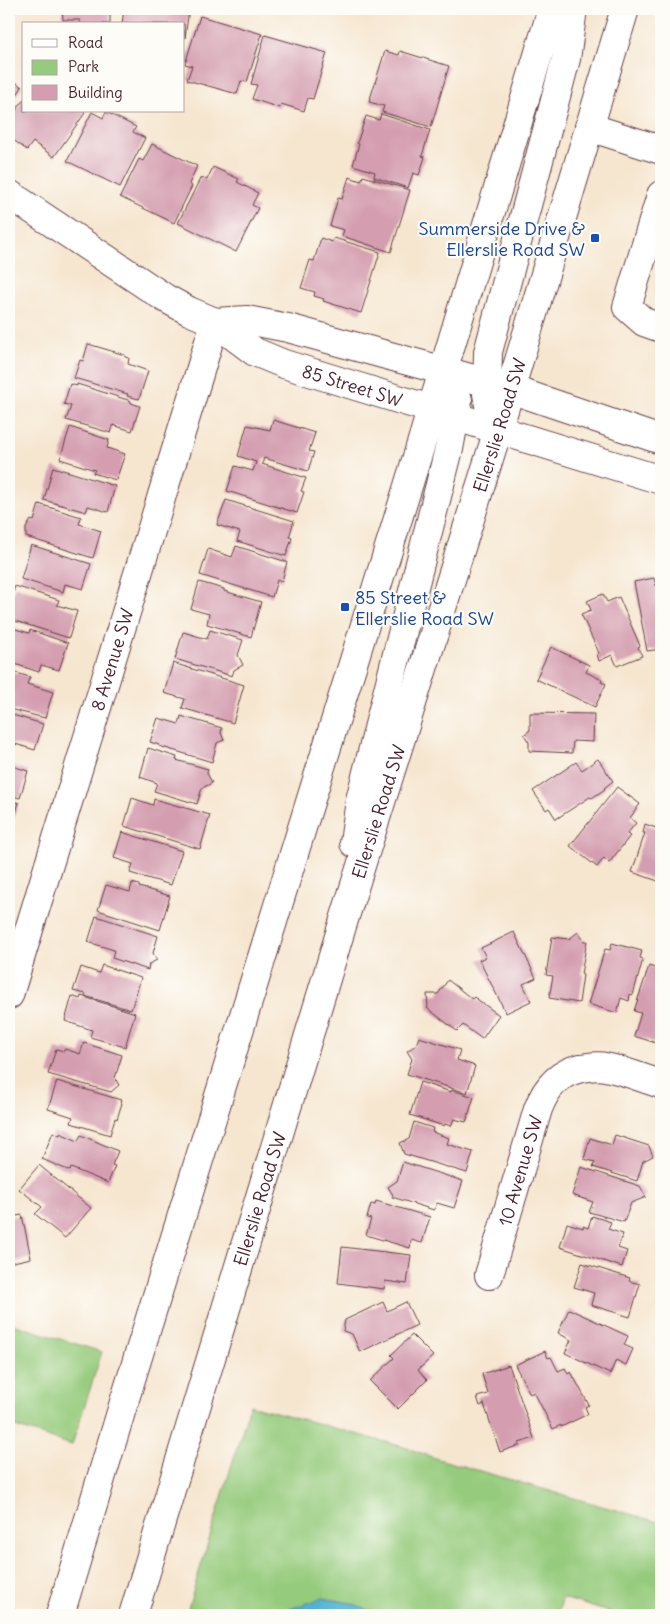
<svg xmlns="http://www.w3.org/2000/svg" width="670" height="1624" font-family="Delius,sans-serif">
  <style>
    .green { fill: #95cb7c; stroke: #707554 }
    .water { fill: #51b3cf; stroke: #4e697d }
    .building { fill: #d49eb0 }
    .lines { fill: none; stroke-linecap: round; stroke-linejoin: round }
    .minor-casing { stroke: #643d44; stroke-width: 30 }
    .major-casing { stroke: #643d44; stroke-width: 30 }
    .minor { stroke: #fff; stroke-width: 28 }
    .major { stroke: #fff; stroke-width: 28 }
    .transit-dot { fill: #1a4fb4; stroke: #fdfcf7; stroke-width: 2 }
    .labels { text-anchor: middle; dominant-baseline: central; stroke-width: 4.5; stroke-linejoin: round; paint-order: stroke }
    .transit-label { font-size: 18px; fill: #164399; stroke: #fdfcf7; text-anchor: end }
    .street-label { font-size: 18px; fill: #4a1f2b; stroke: #fdfcf7 }
  </style>
  <rect width="100%" height="100%" fill="#fdfcf7"/>
  <filter id="ink" filterUnits="userSpaceOnUse"><feTurbulence type="fractalNoise" baseFrequency=".02" numOctaves="2"/><feDisplacementMap in="SourceGraphic" scale="10" xChannelSelector="R" yChannelSelector="G"/><feConvolveMatrix kernelMatrix="1 2 1 2 8 2 1 2 1" color-interpolation-filters="sRGB"/></filter>
  <filter id="wash" filterUnits="userSpaceOnUse"><feTurbulence type="fractalNoise" baseFrequency=".0096" numOctaves="4" result="noise"/><feDisplacementMap in="SourceGraphic" scale="20" xChannelSelector="R" yChannelSelector="G"/><feGaussianBlur stdDeviation="1.12" result="paint"/><feColorMatrix in="noise" values="0 0 0 0 0 0 0 0 0 0 0 0 0 0 0 0 0 1.4 0 .05"/><feComposite in="paint" operator="in"/></filter>
  <g filter="url(#wash)">
    <rect width="100%" height="100%" fill="#f6e6d0"/>
    <g class="green">
      <polygon points="9,1323 102,1352 72,1445 9,1425"/>
      <polygon points="250,1405 404,1447 435,1458 661,1523 661,1615 619,1615 563,1598 557,1615 186,1615"/>
    </g>
    <polygon class="water" points="322,1598 352,1603 380,1615 283,1615 290,1609"/>
    <g id="blocks">
      <g class="building">
        <polygon points="62,9 110,9 110,24 80,24 80,20 63,20"/>
        <polygon points="124,9 189,9 185,38 184,24 122,24"/>
        <polygon points="200,16 262,34 247,82 241,81 237,94 187,80 192,66 185,64"/>
        <polygon points="265,35 327,53 313,99 308,98 304,111 281,104 280,108 252,99 257,85 251,84"/>
        <polygon points="385,51 399,55 400,51 449,66 431,127 382,112 384,106 369,102"/>
        <polygon points="9,77 22,87 12,102 15,104 9,113"/>
        <polygon points="24,99 24,111 83,111 85,113 54,157 33,142 27,150 9,137 9,120"/>
        <polygon points="92,112 103,118 106,112 136,127 133,132 145,138 120,187 67,161"/>
        <polygon points="381,114 430,130 422,156 425,157 419,175 413,173 408,188 374,177 375,172 353,165 359,144 357,143 366,116 379,120"/>
        <polygon points="152,144 197,166 189,184 192,186 174,223 120,197 139,159 143,161"/>
        <polygon points="213,167 239,179 237,182 258,193 252,205 258,208 236,252 178,223 201,177 207,180"/>
        <polygon points="363,176 410,190 391,252 342,236 344,230 330,226 338,198 342,199 349,177 361,181"/>
        <polygon points="321,238 332,242 334,238 380,252 361,313 323,301 324,299 314,296 315,292 301,288 310,260 314,261"/>
        <polygon points="88,344 125,355 125,357 129,358 128,364 148,371 139,399 127,396 128,394 74,378 80,360 83,361"/>
        <polygon points="70,384 77,386 77,384 131,401 131,403 140,406 132,431 113,425 111,433 66,420 71,406 64,404"/>
        <polygon points="273,420 315,433 309,451 314,452 308,471 264,458 262,464 306,478 301,491 304,492 297,513 227,491 235,466 253,471 256,462 238,456 247,425 270,430"/>
        <polygon points="70,427 109,440 107,448 125,454 116,480 93,473 95,470 60,459"/>
        <polygon points="53,467 115,486 108,512 88,506 86,512 44,500"/>
        <polygon points="226,500 294,521 289,537 292,538 286,556 237,541 240,532 217,525"/>
        <polygon points="39,504 81,517 79,524 101,531 93,558 26,537 26,528 31,520 34,521"/>
        <polygon points="31,545 91,564 83,589 65,584 63,592 21,579"/>
        <polygon points="236,546 287,562 282,581 277,580 272,597 200,575 208,549 232,557"/>
        <polygon points="654,578 655,585 661,584 661,649 647,651 634,582"/>
        <polygon points="199,582 224,589 224,591 261,602 251,637 207,624 209,614 191,609"/>
        <polygon points="15,586 59,600 57,605 77,611 69,638 9,619 9,606"/>
        <polygon points="603,594 607,602 619,597 640,646 638,647 642,656 617,666 612,655 599,661 597,654 599,653 581,614 591,610 587,601"/>
        <polygon points="9,627 29,633 30,630 68,643 59,670 41,665 39,672 9,662"/>
        <polygon points="210,630 243,640 238,655 243,665 234,670 232,676 175,659 183,632 207,639"/>
        <polygon points="551,647 589,665 586,672 602,680 601,682 606,684 595,707 536,679"/>
        <polygon points="173,663 244,685 233,723 182,708 185,699 164,693"/>
        <polygon points="9,671 30,677 27,684 53,692 45,718 9,709"/>
        <polygon points="530,713 594,714 593,742 573,741 572,753 529,751 529,742 524,735 530,730"/>
        <polygon points="9,714 43,724 35,750 12,743 9,751"/>
        <polygon points="181,716 222,728 221,733 224,740 217,743 212,762 159,746 159,745 150,742 158,718 179,724"/>
        <polygon points="148,748 177,757 176,760 208,769 207,773 212,783 202,788 197,804 154,791 157,783 140,777"/>
        <polygon points="598,759 613,781 604,788 605,789 592,798 590,797 556,819 549,808 546,810 533,791 576,762 582,770"/>
        <polygon points="9,765 28,771 20,798 9,795"/>
        <polygon points="617,787 640,804 630,818 636,823 627,834 630,836 609,863 604,858 597,867 570,846"/>
        <polygon points="132,798 153,805 154,799 210,815 200,849 124,826"/>
        <polygon points="9,800 19,803 10,829 9,829"/>
        <polygon points="661,814 661,882 632,872 645,833 643,833 645,824 656,828"/>
        <polygon points="122,832 182,851 171,885 130,873 133,864 114,858"/>
        <polygon points="132,883 139,885 139,887 170,896 160,930 98,910 106,885 130,892"/>
        <polygon points="96,916 158,936 153,953 157,960 149,964 148,970 112,958 114,950 88,942"/>
        <polygon points="514,932 536,978 523,984 531,1001 506,1013 479,960 486,957 481,948"/>
        <polygon points="578,932 584,941 587,941 581,974 583,975 579,1003 549,998 553,976 546,975 552,937 569,939"/>
        <polygon points="612,943 642,951 640,958 643,959 633,995 630,994 629,1001 621,998 617,1013 588,1004 605,949 610,950"/>
        <polygon points="102,965 141,978 131,1010 85,996 86,994 73,991 81,967 99,973"/>
        <polygon points="649,966 661,970 661,1036 659,1044 634,1036 641,1013 634,1011"/>
        <polygon points="448,980 472,999 474,997 499,1015 482,1039 463,1025 457,1031 427,1008 428,1007 427,994 438,994"/>
        <polygon points="72,996 80,999 81,996 135,1013 125,1047 90,1037 92,1030 65,1021"/>
        <polygon points="419,1037 460,1050 457,1060 475,1066 467,1093 407,1074 412,1059 407,1051 416,1045"/>
        <polygon points="84,1043 122,1055 115,1078 119,1085 111,1092 48,1074 56,1049 64,1051 65,1049 80,1054"/>
        <polygon points="57,1081 121,1100 120,1102 122,1103 117,1119 115,1118 110,1135 71,1123 73,1117 48,1109"/>
        <polygon points="420,1082 451,1092 452,1090 474,1097 466,1122 454,1119 451,1126 445,1124 444,1126 410,1115"/>
        <polygon points="414,1122 433,1128 432,1132 449,1138 447,1144 473,1152 467,1173 404,1154 400,1143 409,1139"/>
        <polygon points="53,1132 60,1135 60,1133 78,1141 81,1135 118,1151 112,1165 115,1166 108,1183 71,1168 70,1171 42,1159"/>
        <polygon points="615,1135 649,1146 653,1156 643,1161 637,1181 593,1167 595,1162 584,1159 590,1138 612,1145"/>
        <polygon points="403,1162 463,1181 454,1208 437,1203 434,1210 392,1197 393,1195 388,1187 397,1181"/>
        <polygon points="39,1165 91,1208 65,1238 35,1214 42,1207 19,1189"/>
        <polygon points="581,1167 640,1186 646,1197 631,1203 624,1222 589,1212 593,1202 572,1195"/>
        <polygon points="376,1201 430,1217 422,1243 411,1240 410,1248 366,1235 371,1219 367,1218 371,1204 375,1205"/>
        <polygon points="9,1211 11,1217 22,1215 31,1258 9,1263"/>
        <polygon points="592,1216 611,1222 608,1229 623,1234 618,1248 627,1251 622,1267 560,1247 567,1223 583,1228 583,1226 588,1228"/>
        <polygon points="342,1247 411,1255 407,1284 385,1281 384,1289 338,1283"/>
        <polygon points="582,1263 630,1278 629,1281 640,1284 630,1317 591,1305 594,1293 574,1287"/>
        <polygon points="383,1302 387,1311 406,1302 417,1325 360,1352 352,1334 343,1331 345,1320"/>
        <polygon points="569,1309 628,1336 624,1345 633,1349 626,1365 616,1360 610,1374 565,1353 571,1340 558,1333"/>
        <polygon points="412,1335 433,1356 418,1370 427,1380 398,1409 370,1381 394,1358 391,1355"/>
        <polygon points="545,1351 548,1358 551,1357 558,1371 565,1368 568,1374 571,1372 589,1405 585,1407 588,1414 561,1427 561,1425 553,1429 534,1392 530,1394 515,1365"/>
        <polygon points="509,1365 534,1438 519,1443 520,1445 500,1452 484,1404 480,1406 477,1397 488,1394 482,1374"/>
      </g>
    </g>
  </g>
  <g filter="url(#ink)">
    <use href="#blocks" fill-opacity="0" stroke="#643d44" stroke-width="1"/>
    <g class="lines">
      <defs>
        <g id="minor">
          <polyline points="589,127 661,150"/>
          <path id="s1" d="M 9,194 L 165,298 L 189,311 L 215,322 L 255,352 L 284,364 L 661,480"/>
          <polyline points="661,195 627,307 644,322 661,328"/>
          <polyline points="215,322 247,320 288,328 510,389 661,440"/>
          <path id="s2" d="M 9,995 L 215,322"/>
          <path id="s3" d="M 489,1275 L 538,1109 C 546,1088 558,1073 581,1068 C 589,1067 597,1065 605,1067 C 624,1070 643,1079 661,1084"/>
        </g>
        <g id="major">
          <polyline points="498,430 490,411 487,394 488,352 566,59 573,9"/>
          <polyline points="354,843 360,800 449,449 458,400 453,382 444,370"/>
          <polyline points="60,1615 124,1402 422,441 552,9"/>
          <path id="s4" d="M 133,1615 L 343,923 L 498,430 L 625,9"/>
        </g>
      </defs>
      <use href="#minor" class="minor-casing"/>
      <use href="#major" class="major-casing"/>
      <use href="#minor" class="minor"/>
      <use href="#major" class="major"/>
    </g>
  </g>
  <g class="transit-dot">
    <rect x="590" y="233" width="10" height="10" rx="2.5"/>
    <rect x="340" y="602" width="10" height="10" rx="2.5"/>
  </g>
  <g class="labels">
    <g class="transit-label">
      <text x="585" y="228">Summerside Drive &amp;<tspan x="585" dy="21">Ellerslie Road SW</tspan></text>
      <text x="355" y="597" text-anchor="start">85 Street &amp;<tspan x="355" dy="21">Ellerslie Road SW</tspan></text>
    </g>
    <g class="street-label">
      <text stroke="none"><textPath href="#s1" startOffset="396">85 Street SW</textPath></text>
      <text stroke="none"><textPath href="#s4" startOffset="1245">Ellerslie Road SW</textPath></text>
      <text stroke="none"><textPath href="#s2" startOffset="351">8 Avenue SW</textPath></text>
      <text stroke="none"><textPath href="#s4" startOffset="840">Ellerslie Road SW</textPath></text>
      <text stroke="none"><textPath href="#s3" startOffset="109">10 Avenue SW</textPath></text>
      <text stroke="none"><textPath href="#s4" startOffset="435">Ellerslie Road SW</textPath></text>
    </g>
  </g>
  <rect width="670" height="1624" fill="none" stroke="#fdfcf7" stroke-width="30"/>
  <rect x="22" y="22" width="162" height="90" fill="#fdfcf7" stroke="#b5a4a5"/>
  <rect x="32" y="39" width="25" height="8" fill="#ffffff" stroke="#b5a4a5"/>
  <text x="68" y="48" font-size="15" fill="#4a1f2b">Road</text>
  <rect x="32" y="60" width="25" height="15" fill="#95cb7c" stroke="#b5a4a5"/>
  <text x="68" y="72" font-size="15" fill="#4a1f2b">Park</text>
  <rect x="32" y="85" width="25" height="15" fill="#d49eb0" stroke="#b5a4a5"/>
  <text x="68" y="98" font-size="15" fill="#4a1f2b">Building</text>
</svg>
